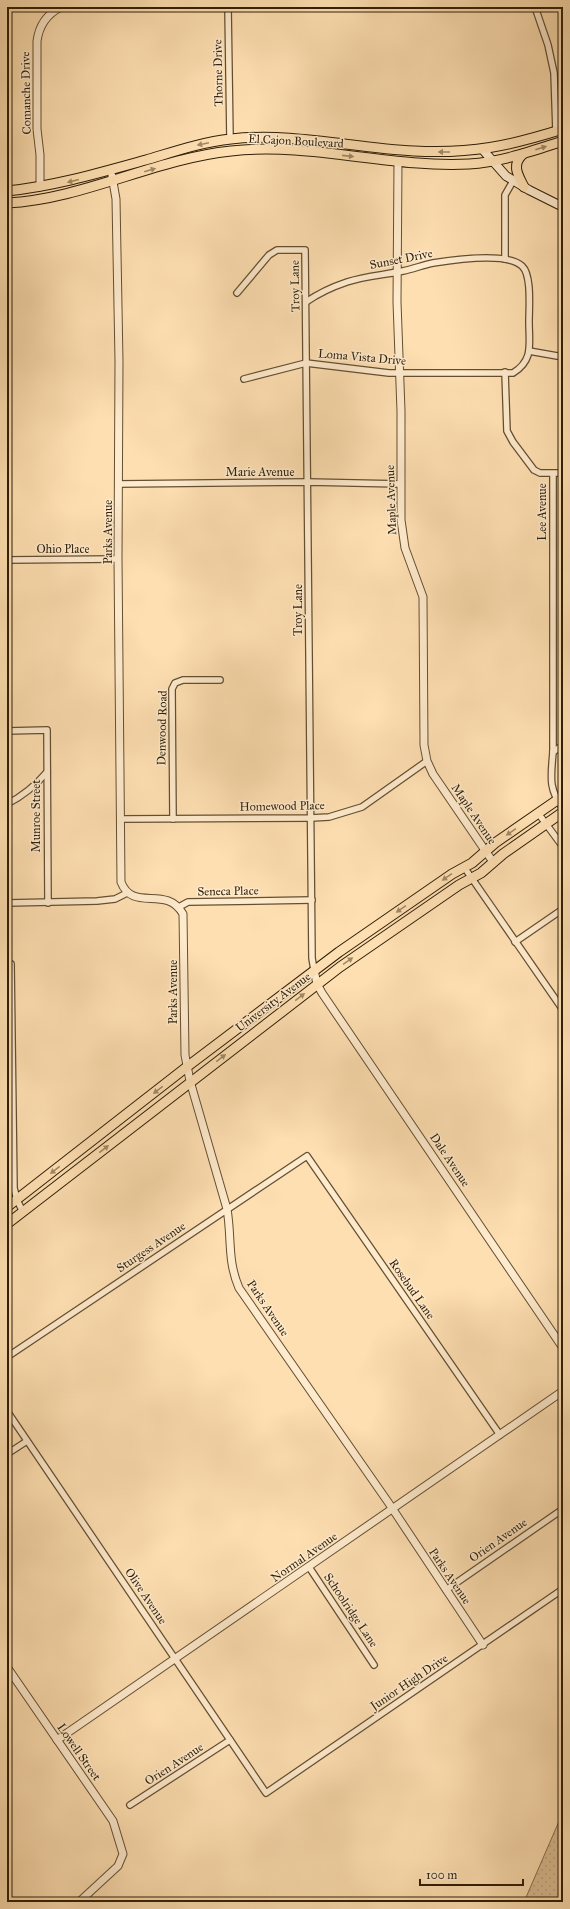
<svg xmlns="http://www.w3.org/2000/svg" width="570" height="1909" font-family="'IM FELL Great Primer',serif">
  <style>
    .grass { fill: url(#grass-dots); stroke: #856e4e }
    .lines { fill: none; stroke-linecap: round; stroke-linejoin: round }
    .minor-casing { stroke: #634f32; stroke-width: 8 }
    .tertiary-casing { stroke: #634f32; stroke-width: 9 }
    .secondary-casing { stroke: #2f1f08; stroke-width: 10 }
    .primary-casing { stroke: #2f1f08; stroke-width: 11 }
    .minor { stroke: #feeacc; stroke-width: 5.5 }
    .tertiary { stroke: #feeacc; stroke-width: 7 }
    .secondary { stroke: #feeacc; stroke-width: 8 }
    .primary { stroke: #fedfb1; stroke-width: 9 }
    .oneway { fill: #a18965 }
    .labels { text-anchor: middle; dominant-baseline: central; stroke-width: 3; stroke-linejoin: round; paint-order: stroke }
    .street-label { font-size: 12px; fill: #2f1f08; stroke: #feeacc }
  </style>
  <defs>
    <pattern id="grass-dots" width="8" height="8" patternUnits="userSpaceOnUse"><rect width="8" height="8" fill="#dbbe94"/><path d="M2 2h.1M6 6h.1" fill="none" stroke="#bca37e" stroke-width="1.8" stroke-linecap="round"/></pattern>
  </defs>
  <rect width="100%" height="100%" fill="#fedfb1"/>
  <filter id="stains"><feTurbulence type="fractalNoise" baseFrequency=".005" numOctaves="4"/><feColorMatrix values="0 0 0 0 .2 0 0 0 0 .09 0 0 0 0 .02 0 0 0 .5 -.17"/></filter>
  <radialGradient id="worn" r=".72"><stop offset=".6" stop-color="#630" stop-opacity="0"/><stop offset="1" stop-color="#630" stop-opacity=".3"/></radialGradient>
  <polygon class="grass" points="563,1812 563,1902 524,1902"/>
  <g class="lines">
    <defs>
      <g id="minor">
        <polyline points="228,7 230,139"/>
        <polyline points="535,7 548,45 554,73 556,131"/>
        <polyline points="505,259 505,195 513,181"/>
        <polyline points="237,293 269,255 277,250 305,250 312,958 314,970"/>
        <polyline points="529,351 563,357"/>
        <polyline points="505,372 507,431 513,442 534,470 540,473 563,473"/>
        <path d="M 244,379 L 306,363 L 389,373 L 513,373 C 534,360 529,344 529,322 C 529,308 532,275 522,266 C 507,252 452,260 433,263 C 423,265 413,269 403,271 C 384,275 365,276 347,282 C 332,287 319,293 306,302"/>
        <path d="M 553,474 L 553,752 C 551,777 548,788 563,809"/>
        <polyline points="118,484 308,482 401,484"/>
        <polyline points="7,560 118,559"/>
        <polyline points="7,731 47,730 48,903"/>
        <polyline points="553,752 563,745"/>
        <path d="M 7,804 C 23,796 36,785 47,772"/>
        <polyline points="538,813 563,847"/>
        <polyline points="122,819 311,818 329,817 362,807 427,761"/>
        <polyline points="173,819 172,689 175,683 183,680 220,680"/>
        <polyline points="464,867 563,1010"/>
        <polyline points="7,903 97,901 115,899 127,893"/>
        <polyline points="179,907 188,902 312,900"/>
        <polyline points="515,942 563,909"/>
        <polyline points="11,964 14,1188 17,1200 23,1212"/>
        <polyline points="7,1357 307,1156 500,1435"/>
        <polyline points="7,1411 266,1793 563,1589"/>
        <polyline points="7,1454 27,1441"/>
        <polyline points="309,1567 374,1665"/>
        <polyline points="446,1590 563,1509"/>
        <polyline points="130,1805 230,1740"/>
      </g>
      <g id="tertiary">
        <polyline points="398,161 397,302 401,411 401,520 405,548 423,597 424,745 427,761 433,774 493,862"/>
        <path d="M 112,176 L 116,199 L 119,361 L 118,559 L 121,882 C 133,913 166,884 183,914 L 185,1055 L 190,1081 L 227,1209 C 232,1238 227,1260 239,1288 L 388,1502 L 483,1645"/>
        <path d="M 40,187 L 40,155 L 37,129 L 37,41 C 39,26 47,14 61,7"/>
        <polyline points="314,970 317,984 322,993 563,1348"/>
        <polyline points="7,1667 113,1821 123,1854 118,1866 79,1902"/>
        <polyline points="57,1740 563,1391"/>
      </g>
      <polyline id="secondary" points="483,150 506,176 529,190 563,207"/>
      <g id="primary">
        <path d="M 523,154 C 511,165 518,175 524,187"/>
        <path d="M 7,191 C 55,186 99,173 146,160 C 173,152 202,142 231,139 C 292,132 353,148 414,151 C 472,154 509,146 563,129"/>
        <path d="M 7,203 C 84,199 154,159 231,151 C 310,142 389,168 469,164 C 502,162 532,151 563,141"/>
        <polyline points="7,1207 188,1066 339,952 452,874 472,863 495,843 563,796"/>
        <polyline points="7,1224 340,967 459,885 481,873 503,854 563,812"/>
      </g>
    </defs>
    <use href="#minor" class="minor-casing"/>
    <use href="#tertiary" class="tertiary-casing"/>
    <use href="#secondary" class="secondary-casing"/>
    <use href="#primary" class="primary-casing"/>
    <use href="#minor" class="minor"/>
    <use href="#tertiary" class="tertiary"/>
    <use href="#secondary" class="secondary"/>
    <use href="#primary" class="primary"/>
  </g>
  <defs><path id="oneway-solid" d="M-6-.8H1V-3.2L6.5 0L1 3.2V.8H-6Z"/></defs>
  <g class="oneway">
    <use href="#oneway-solid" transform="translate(203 144) rotate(168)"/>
    <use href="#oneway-solid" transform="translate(541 148) rotate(-18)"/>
    <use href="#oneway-solid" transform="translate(444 152) rotate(180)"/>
    <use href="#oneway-solid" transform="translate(348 156) rotate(6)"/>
    <use href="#oneway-solid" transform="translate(150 170) rotate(-16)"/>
    <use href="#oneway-solid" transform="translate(73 181) rotate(166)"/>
    <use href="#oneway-solid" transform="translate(511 832) rotate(145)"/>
    <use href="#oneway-solid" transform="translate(447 877) rotate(146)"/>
    <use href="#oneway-solid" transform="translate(401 909) rotate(145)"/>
    <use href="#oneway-solid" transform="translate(348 961) rotate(-35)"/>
    <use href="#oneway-solid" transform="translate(300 997) rotate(-37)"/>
    <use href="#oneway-solid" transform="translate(221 1058) rotate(-38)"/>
    <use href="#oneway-solid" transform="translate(158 1090) rotate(142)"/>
    <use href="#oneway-solid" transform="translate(104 1149) rotate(-38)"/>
    <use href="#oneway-solid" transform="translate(55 1170) rotate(142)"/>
  </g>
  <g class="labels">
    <g class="street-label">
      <text transform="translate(218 73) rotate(-91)">Thorne Drive</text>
      <text transform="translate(26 93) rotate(-91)">Comanche Drive</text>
      <text transform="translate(296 141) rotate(3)">El Cajon Boulevard</text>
      <text transform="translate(401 259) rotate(-11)">Sunset Drive</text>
      <text transform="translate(295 286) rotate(-91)">Troy Lane</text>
      <text transform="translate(362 357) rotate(5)">Loma Vista Drive</text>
      <text x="260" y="472">Marie Avenue</text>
      <text transform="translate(391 500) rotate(-92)">Maple Avenue</text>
      <text transform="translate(542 512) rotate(-90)">Lee Avenue</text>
      <text transform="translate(108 532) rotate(-90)">Parks Avenue</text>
      <text x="63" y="549">Ohio Place</text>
      <text transform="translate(298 610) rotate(-90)">Troy Lane</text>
      <text transform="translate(162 728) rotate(-89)">Denwood Road</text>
      <text transform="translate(282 806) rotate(-1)">Homewood Place</text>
      <text transform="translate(474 814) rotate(56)">Maple Avenue</text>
      <text transform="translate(36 816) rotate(-90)">Munroe Street</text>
      <text transform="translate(228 891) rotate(-1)">Seneca Place</text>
      <text transform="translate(173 992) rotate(-90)">Parks Avenue</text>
      <text transform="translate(273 1002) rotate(-37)">University Avenue</text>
      <text transform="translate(450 1160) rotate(56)">Dale Avenue</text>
      <text transform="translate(151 1247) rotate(-34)">Sturgess Avenue</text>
      <text transform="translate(412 1289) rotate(55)">Rosebud Lane</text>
      <text transform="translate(268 1308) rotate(56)">Parks Avenue</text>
      <text transform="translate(498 1540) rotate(-35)">Orien Avenue</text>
      <text transform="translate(304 1557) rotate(-35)">Normal Avenue</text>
      <text transform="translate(450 1576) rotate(56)">Parks Avenue</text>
      <text transform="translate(146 1596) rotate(56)">Olive Avenue</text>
      <text transform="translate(351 1610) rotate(56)">Schoolridge Lane</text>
      <text transform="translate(409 1682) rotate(-34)">Junior High Drive</text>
      <text transform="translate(79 1752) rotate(55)">Lowell Street</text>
      <text transform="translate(174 1764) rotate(-33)">Orien Avenue</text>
    </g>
  </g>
  <rect width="570" height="1909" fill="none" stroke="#fedfb1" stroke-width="24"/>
  <rect x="8" y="8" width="554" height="1893" fill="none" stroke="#2f1f08" stroke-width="2"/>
  <rect x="12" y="12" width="546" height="1885" fill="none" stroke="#2f1f08"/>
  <path d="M420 1879v6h103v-6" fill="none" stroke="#2f1f08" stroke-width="2"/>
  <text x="426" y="1879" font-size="12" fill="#2f1f08" stroke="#feeacc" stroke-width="3" paint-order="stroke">100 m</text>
  <rect width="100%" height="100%" filter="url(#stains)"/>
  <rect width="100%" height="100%" fill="url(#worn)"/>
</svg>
